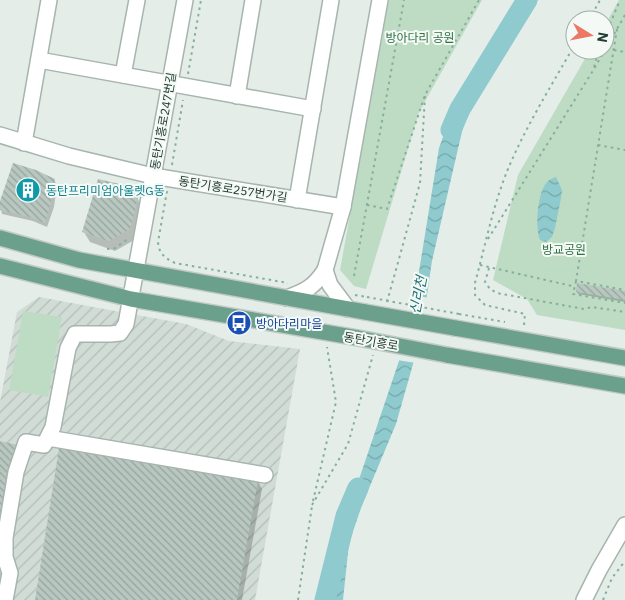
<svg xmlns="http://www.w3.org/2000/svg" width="625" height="600" font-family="'IBM Plex Sans','Noto Sans KR',sans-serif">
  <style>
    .industrial { fill: url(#industrial-furrows) }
    .park { fill: #bedcc3 }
    .water { fill: url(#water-waves) }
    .pier { fill: #e4ede8 }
    .shadow { fill: #0003 }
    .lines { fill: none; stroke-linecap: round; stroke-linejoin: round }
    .river { stroke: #8fcbce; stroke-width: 21 }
    .building { fill: url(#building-back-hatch) }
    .minor-casing { stroke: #a7b5ae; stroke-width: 18 }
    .major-casing { stroke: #c2c9c6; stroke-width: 18 }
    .path { stroke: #86ae9e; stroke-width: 2; stroke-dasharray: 2.5 4; stroke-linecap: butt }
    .minor { stroke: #fff; stroke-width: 15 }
    .major { stroke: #6ba08d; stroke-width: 15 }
    .major-bridge-casing { stroke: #c2c9c6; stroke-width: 18; stroke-linecap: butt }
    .path-bridge { stroke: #86ae9e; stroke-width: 2; stroke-dasharray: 2.5 4; stroke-linecap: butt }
    .major-bridge { stroke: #6ba08d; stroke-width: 15 }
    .labels { text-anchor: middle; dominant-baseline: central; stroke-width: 4; stroke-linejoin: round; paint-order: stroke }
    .park-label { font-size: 12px; fill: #317243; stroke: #f4f9f6 }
    .street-label { font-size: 12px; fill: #243d34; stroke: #f4f9f6 }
    .culture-label { font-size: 12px; fill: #0d838f; stroke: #f4f9f6; text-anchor: start }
    .transit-label { font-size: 12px; fill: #164399; stroke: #f4f9f6; text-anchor: start }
    .water-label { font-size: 14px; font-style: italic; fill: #217176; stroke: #f4f9f6 }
  </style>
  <defs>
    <pattern id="industrial-furrows" width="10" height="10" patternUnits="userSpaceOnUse" patternTransform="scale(1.25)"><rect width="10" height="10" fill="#d2dcd7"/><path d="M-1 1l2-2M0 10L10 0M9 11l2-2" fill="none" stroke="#b4beb9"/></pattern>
    <pattern id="water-waves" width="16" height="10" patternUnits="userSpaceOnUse" patternTransform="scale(1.25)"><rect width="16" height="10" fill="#8fcbce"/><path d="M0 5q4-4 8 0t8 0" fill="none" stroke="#75a6a8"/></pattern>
    <pattern id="building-back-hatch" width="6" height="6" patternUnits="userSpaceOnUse" patternTransform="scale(1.25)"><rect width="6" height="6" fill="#b9c7c1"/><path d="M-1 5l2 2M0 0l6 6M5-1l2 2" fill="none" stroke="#96a39e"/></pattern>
  </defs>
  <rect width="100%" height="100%" fill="#e4ede8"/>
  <polygon class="industrial" points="39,297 186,324 229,341 300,349 255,600 0,600 0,402 17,312"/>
  <g class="park">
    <polygon points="389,0 482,0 419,112 366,289 354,286 340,270"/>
    <polygon points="619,0 625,0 625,330 537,315 527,299 493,280 518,175 590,50 605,50 605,25"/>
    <polygon points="23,311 62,317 48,397 9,390"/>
  </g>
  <g class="water">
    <polygon points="521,0 538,0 496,67 464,123 432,261 421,335 417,335 419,343 396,424 362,505 349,543 343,600 325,600 347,515 406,340 417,336 406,334 416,290 439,148 452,112 462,105 484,70 485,60"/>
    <path d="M 556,177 L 562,190 L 561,198 L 555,228 L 552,237 L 546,242 L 540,240 C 535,227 537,191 548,181 C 550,179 553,178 556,177 Z"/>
  </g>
  <polygon class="pier" points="413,295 429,298 423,336 420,338 421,344 416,363 397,360 403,339 410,337 405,336 404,334"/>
  <g class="shadow">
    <polygon points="54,180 57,185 54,207 47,227 33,221 2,214 0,205"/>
    <polygon points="132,188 143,209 136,239 115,251 90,242 84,232"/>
    <polygon points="577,292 625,293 625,302 578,294"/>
    <polygon points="258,481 262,489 242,600 36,600"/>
  </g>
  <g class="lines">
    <g class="river">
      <polyline points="451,130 460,109 527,0"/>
      <polyline points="325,600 346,516 358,488"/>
    </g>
  </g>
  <g class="building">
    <polygon points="13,163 36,170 55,179 51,202 45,223 30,217 0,210 0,201"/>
    <polygon points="98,179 133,187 138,198 130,229 109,241 82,232"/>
    <polygon points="577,283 625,291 625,300 576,292"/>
    <polygon points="0,441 18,445 0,537"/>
    <polygon points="59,448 258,480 237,600 35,600"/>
  </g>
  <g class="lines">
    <defs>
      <g id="minor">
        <polyline points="39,60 313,109"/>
        <polyline points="123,75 137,0"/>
        <polyline points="237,96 253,0"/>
        <polyline points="0,135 69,156 153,176 343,207"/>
        <polyline points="24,143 49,0"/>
        <polyline points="297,200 331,0"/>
        <polyline points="325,270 343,207 380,0"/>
        <path d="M 287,298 C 306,291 314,287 325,270 L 330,285 L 348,309"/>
        <polyline points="48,438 265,475"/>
        <polyline points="5,600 10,573 5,557 5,538 16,472 26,442 44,445 53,427 68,348 75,334 111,334 120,333 126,324 185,0"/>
        <polyline points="584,600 599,570 625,525"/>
      </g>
      <g id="major">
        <polyline points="0,238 79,260 365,312"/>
        <polyline points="0,266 131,299 358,338"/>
        <polyline points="455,328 625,358"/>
        <polyline points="447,355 625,386"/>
      </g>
    </defs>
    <use href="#minor" class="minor-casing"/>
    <use href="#major" class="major-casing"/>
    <g class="path">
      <polyline points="589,20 600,0"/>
      <polyline points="617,29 576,281 625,290"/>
      <polyline points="605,36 620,0"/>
      <polyline points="614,50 625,52"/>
      <polyline points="594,67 599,50"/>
      <polyline points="188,74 201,0"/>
      <polyline points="598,145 625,150"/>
      <polyline points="172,165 183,100"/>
      <path d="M 167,191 L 158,242 C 159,254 165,258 175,263 L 288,283"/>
      <polyline points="367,205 387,209 425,95 479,0"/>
      <polyline points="488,239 594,69 625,15"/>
      <polyline points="107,249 115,248 128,239"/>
      <polyline points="480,265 572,286"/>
      <polyline points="489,268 485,282 490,289 497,293 584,309 592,307 625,312"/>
      <polyline points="354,276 404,0"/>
      <polyline points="576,281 573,294 625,303"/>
      <polyline points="355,295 367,297"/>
      <polyline points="387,302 420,183 425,95"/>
      <polyline points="459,314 505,322"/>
      <path d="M 524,325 L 525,314 L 485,305 L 475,295 L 475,283 C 486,243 494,200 511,162 C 529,121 553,83 575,44"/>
      <polyline points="313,501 336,402 327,347"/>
      <polyline points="312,505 348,444 373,355"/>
      <polyline points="298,600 312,506"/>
      <polyline points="603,600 612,578 625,561"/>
    </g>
    <use href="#minor" class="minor"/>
    <use href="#major" class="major"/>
    <defs>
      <g id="major-bridge">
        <polyline points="365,312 455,328"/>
        <polyline points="358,338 447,355"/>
      </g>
    </defs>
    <use href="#major-bridge" class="major-bridge-casing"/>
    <polyline class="path-bridge" points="367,297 459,314"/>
    <use href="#major-bridge" class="major-bridge"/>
  </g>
  <defs>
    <symbol id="building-disc" viewBox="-11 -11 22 22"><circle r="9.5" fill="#0f9aa8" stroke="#f4f9f6"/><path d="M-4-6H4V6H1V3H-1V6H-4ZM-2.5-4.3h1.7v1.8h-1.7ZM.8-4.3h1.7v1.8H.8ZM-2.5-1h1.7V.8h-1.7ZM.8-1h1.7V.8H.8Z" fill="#fff"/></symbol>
    <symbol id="bus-disc" viewBox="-11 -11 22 22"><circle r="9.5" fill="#1a4fb4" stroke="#f4f9f6"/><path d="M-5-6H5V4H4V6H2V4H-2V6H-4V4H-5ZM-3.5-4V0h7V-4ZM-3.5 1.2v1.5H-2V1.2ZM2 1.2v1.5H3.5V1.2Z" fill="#fff"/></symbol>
  </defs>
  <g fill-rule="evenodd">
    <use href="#building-disc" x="14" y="176" width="28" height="28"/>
    <use href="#bus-disc" x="225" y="309" width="28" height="28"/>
  </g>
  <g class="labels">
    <g class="park-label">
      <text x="420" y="37">방아다리 공원</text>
      <text x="564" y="249">방교공원</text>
    </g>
    <g class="street-label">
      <text transform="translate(163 121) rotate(-80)">동탄기흥로247번길</text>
      <text transform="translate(233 189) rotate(9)">동탄기흥로257번가길</text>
      <text transform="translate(371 341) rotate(10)">동탄기흥로</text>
    </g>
    <g class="culture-label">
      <text x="46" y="190">동탄프리미엄아울렛G동</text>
    </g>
    <g class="transit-label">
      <text x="256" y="323">방아다리마을</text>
    </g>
    <g class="water-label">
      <text transform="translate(418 295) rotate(-79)">신리천</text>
    </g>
  </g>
  <g transform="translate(590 35) rotate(100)"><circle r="24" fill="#f4f9f6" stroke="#a1aea8"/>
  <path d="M0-4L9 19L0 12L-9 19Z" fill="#ea7865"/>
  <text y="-8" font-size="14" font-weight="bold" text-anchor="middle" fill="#243d34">N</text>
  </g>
</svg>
